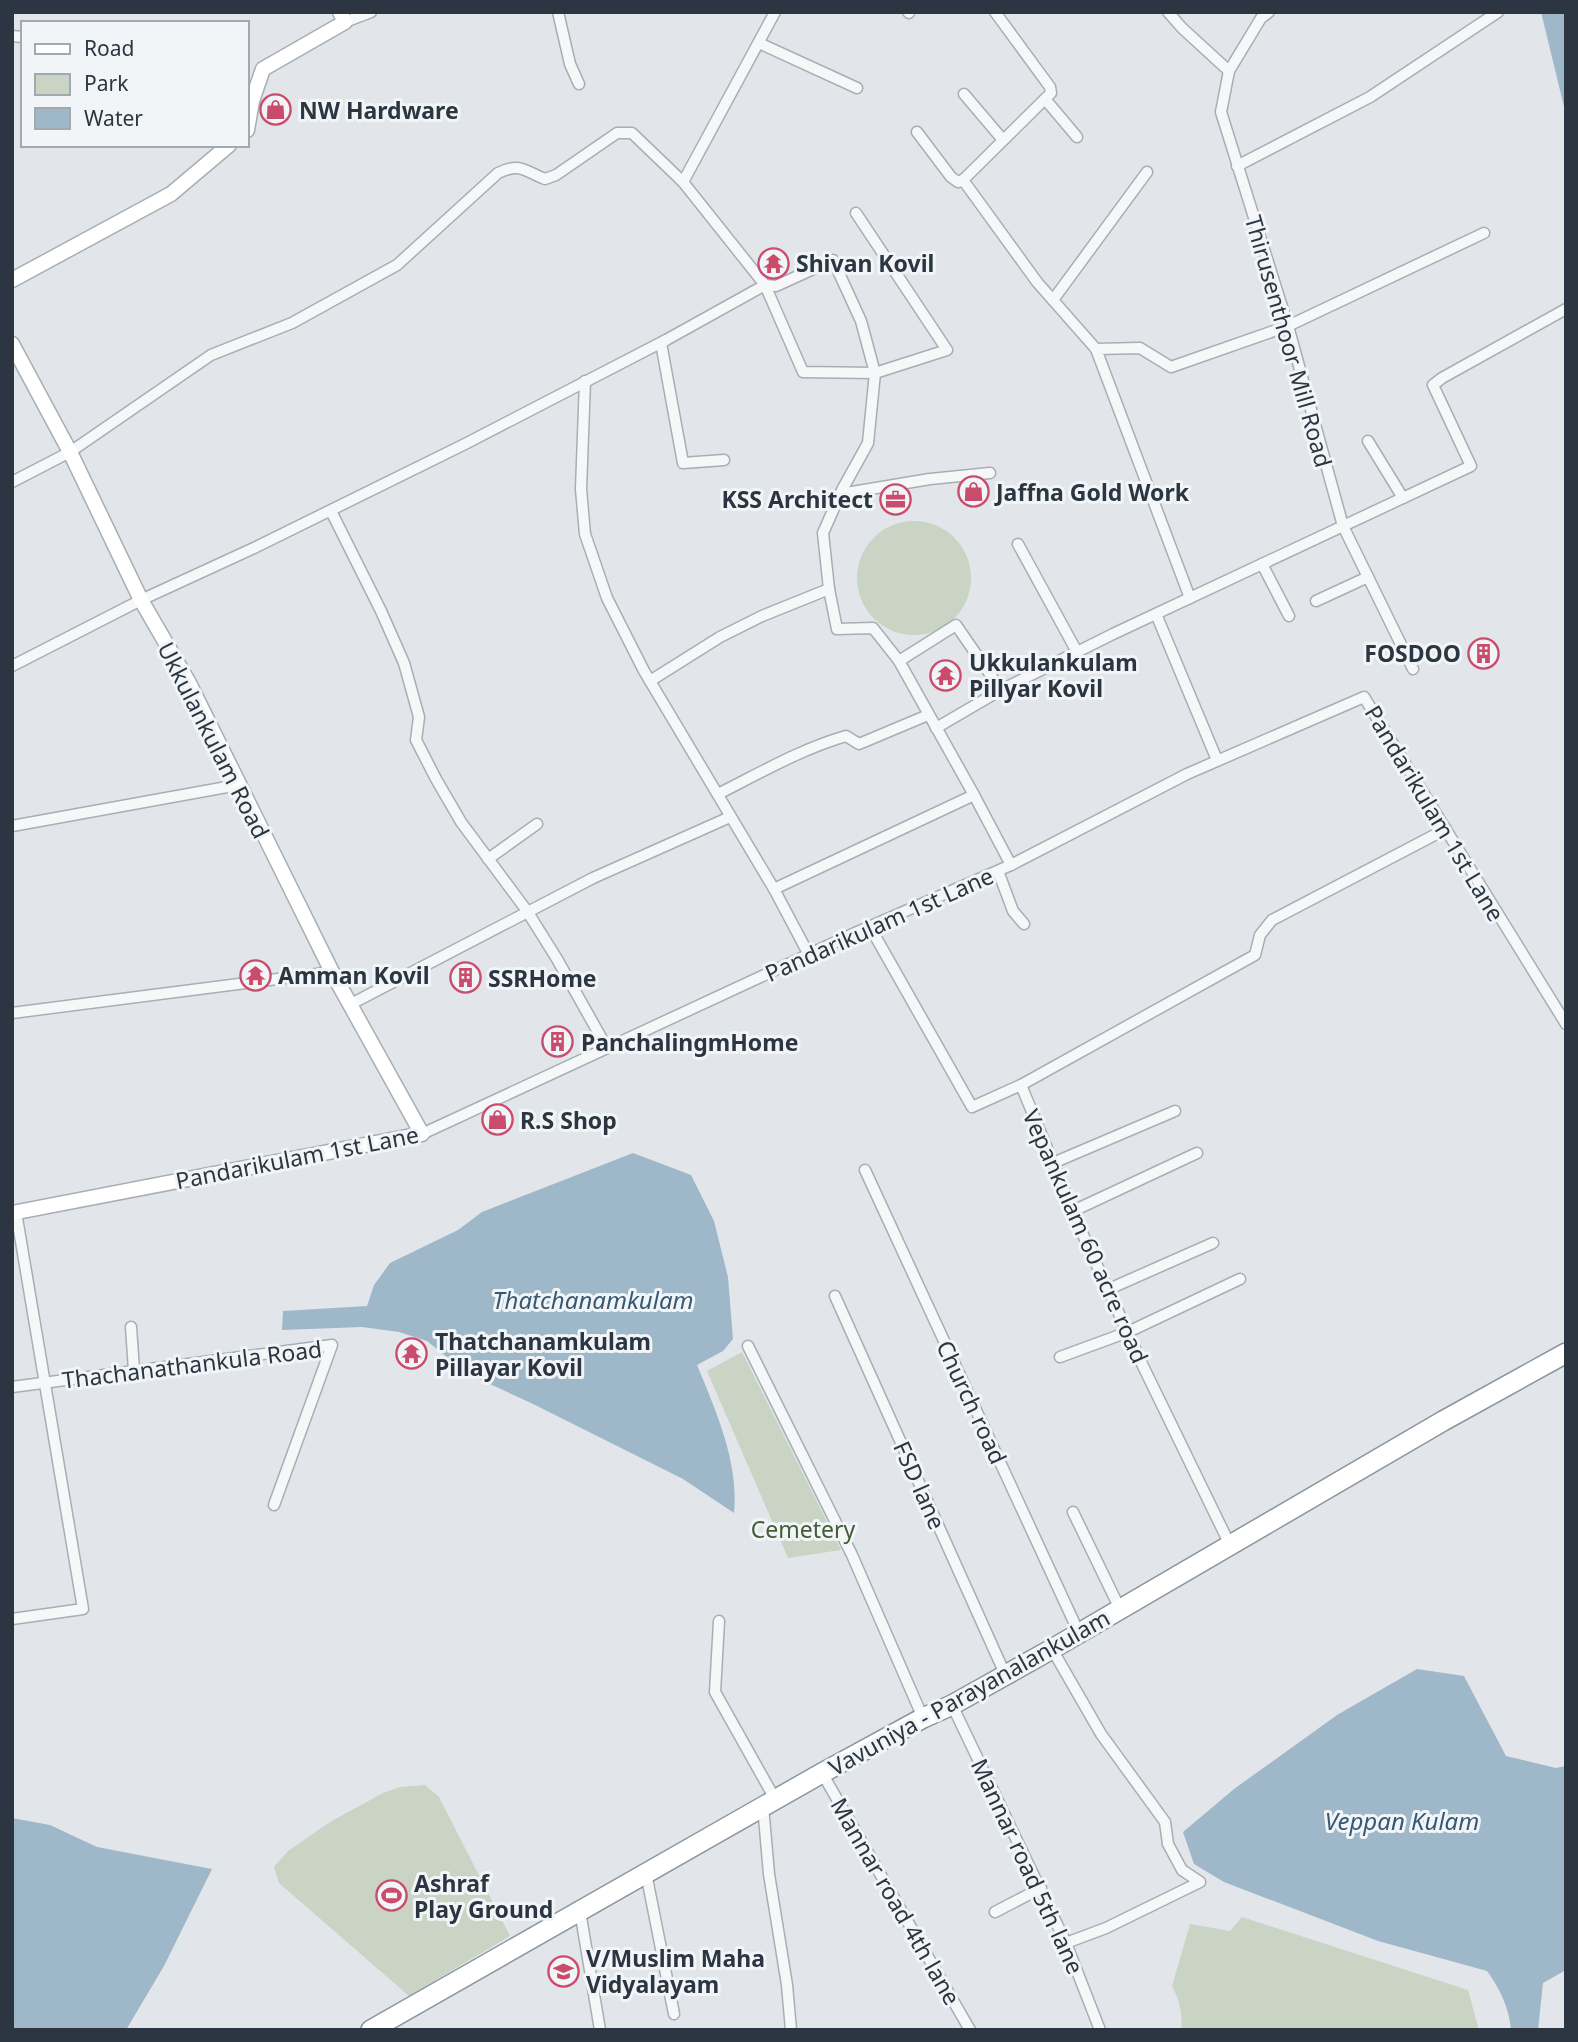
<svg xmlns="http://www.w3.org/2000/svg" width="1578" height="2042" font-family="'Noto Sans',sans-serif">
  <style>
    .green { fill: #cad4c4 }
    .water { fill: #9fb8c9 }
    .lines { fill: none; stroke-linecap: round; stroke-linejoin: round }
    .street-casing { stroke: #a7aeb4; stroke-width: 13 }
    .secondary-casing { stroke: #a7aeb4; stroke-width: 17 }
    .highway-casing { stroke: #8a95a0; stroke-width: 22 }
    .street { stroke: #f5f7f8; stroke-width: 10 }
    .secondary { stroke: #fff; stroke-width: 14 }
    .highway { stroke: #fff; stroke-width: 19 }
    .labels { text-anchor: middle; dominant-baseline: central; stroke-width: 6; stroke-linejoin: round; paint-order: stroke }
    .poi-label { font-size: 23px; font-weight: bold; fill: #2b3642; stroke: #f2f5f7; text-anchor: start }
    .street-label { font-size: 23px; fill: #2b3642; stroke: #f2f5f7 }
    .park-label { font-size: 23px; fill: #435d38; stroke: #f2f5f7 }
    .water-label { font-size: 24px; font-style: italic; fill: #365974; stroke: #f2f5f7 }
  </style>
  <rect width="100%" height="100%" fill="#e2e6ea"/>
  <g class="green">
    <circle cx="914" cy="578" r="57"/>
    <polygon points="742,1352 841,1550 788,1558 707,1371"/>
    <polygon points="425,1785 439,1797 510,1936 409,1996 279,1883 274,1867 288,1851 330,1822 383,1793 400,1787"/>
    <path d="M 1242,1917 L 1468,1990 L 1479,2030 L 1181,2030 C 1183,2014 1179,1999 1172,1986 L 1190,1924 L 1230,1931 Z"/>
  </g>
  <g class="water">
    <polygon points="1541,12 1566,12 1566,115"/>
    <path d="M 633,1153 L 691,1175 L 714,1221 L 728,1277 L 733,1339 L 723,1351 L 697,1365 C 716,1411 739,1462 734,1513 L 683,1479 L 531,1403 L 468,1374 L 427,1341 L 399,1332 L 362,1327 L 282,1330 L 283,1311 L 367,1306 L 374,1285 L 390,1263 L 458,1230 L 482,1212 Z"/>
    <path d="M 1417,1669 L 1464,1676 L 1506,1756 L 1556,1768 L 1566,1766 L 1566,1970 L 1543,1983 L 1538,2030 L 1511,2030 C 1509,2007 1500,1989 1487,1971 L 1378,1941 L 1224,1882 L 1194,1864 L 1183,1832 L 1234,1789 L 1337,1715 Z"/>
    <polygon points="12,1818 50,1825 97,1847 212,1869 164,1966 126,2030 12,2030"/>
  </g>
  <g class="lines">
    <defs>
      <g id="street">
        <polyline points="558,12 570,64 579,84"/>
        <polyline points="775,12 683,182 765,285 776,286 833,260 861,321 875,373 947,350 856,213"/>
        <polyline points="908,12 909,13"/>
        <polyline points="995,12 1050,87 1051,93 963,180 1037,282 1096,349"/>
        <polyline points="1168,12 1182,28 1229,71"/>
        <polyline points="1269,12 1261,18 1229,71 1221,112 1288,326 1343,526 1413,669"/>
        <polyline points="345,22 371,12"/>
        <polyline points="12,36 23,37"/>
        <polyline points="759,43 857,88"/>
        <polyline points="964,94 1003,140"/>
        <polyline points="1045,99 1077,137"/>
        <polyline points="917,132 951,177 958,182 963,180"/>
        <polyline points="1237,166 1370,97 1498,12"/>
        <polyline points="1053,300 1147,172"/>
        <polyline points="666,340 661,343 683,463 724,460"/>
        <polyline points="585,381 581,489 585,534 607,598 644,671 774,889 809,955"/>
        <polyline points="1368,441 1403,498"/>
        <path d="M 12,482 L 70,452 L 211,355 L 292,323 L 397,265 L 498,173 C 521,162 524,171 545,179 L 556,175 L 617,133 L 632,133 L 683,182"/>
        <polyline points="840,494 930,479 990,473"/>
        <polyline points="331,511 381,611 404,663 419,717 416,740 436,779 461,822 527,911 557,959 607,1048"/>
        <polyline points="1018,544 1077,652"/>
        <polyline points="1262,564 1289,616"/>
        <polyline points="1190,598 1096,349 1140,348 1171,367 1288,326 1484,233"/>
        <polyline points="1316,601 1368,577"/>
        <polyline points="1156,614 1217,760"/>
        <polyline points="899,661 956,625 1001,690"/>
        <polyline points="12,666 141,600 254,548 465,444 666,340 765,285 803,372 875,373 868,443 842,490 823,533 829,589 837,629 873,628 899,661 974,795 1011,865"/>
        <polyline points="650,681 720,637 762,616 829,589"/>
        <polyline points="936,728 1001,690 1113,634 1471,466 1433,385 1442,378 1566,309"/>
        <path d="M 718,794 C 760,773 801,749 846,736 L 859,744 L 928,715"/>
        <polyline points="12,826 238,785"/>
        <polyline points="488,859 537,824"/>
        <polyline points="998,871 1013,911 1024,924"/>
        <polyline points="774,889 974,795"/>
        <polyline points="870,927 972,1107 1021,1085 1079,1226 1142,1364 1230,1545"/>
        <polyline points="351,1004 593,878 730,817"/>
        <polyline points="12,1013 332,972"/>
        <polyline points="1021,1085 1255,955 1260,935 1272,920 1446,829"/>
        <polyline points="422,1134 855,933 1011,865 1187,774 1364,697 1566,1024"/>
        <polyline points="1053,1163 1175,1111"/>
        <polyline points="865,1170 1079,1633"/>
        <polyline points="1073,1211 1197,1153"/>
        <polyline points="1109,1289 1213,1243"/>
        <polyline points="835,1296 1005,1674"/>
        <polyline points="131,1327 134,1370"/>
        <polyline points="748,1346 852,1555 923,1718"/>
        <polyline points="1060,1357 1128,1332 1240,1279"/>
        <polyline points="12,1387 332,1345 274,1505"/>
        <polyline points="1073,1512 1120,1609"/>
        <polyline points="12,1619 83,1609 16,1212"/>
        <polyline points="719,1621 715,1692 775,1799"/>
        <polyline points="1052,1649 1101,1734 1165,1822 1168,1844 1182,1870 1200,1882 1106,1928 1066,1943"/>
        <polyline points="952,1705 1066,1943 1100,2030"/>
        <polyline points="822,1773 970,2030"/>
        <polyline points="763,1806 769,1874 787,1985 791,2030"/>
        <polyline points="646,1873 674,2014"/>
        <polyline points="580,1911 600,2030"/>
        <polyline points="995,1912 1041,1888"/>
      </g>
      <g id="secondary">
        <polyline points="247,130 252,101 263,69 345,22 340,12"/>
        <polyline points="12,280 171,194 229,145"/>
        <polyline points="12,344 70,452 141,600 189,683 332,972 422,1134 12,1213"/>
      </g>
      <polyline id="highway" points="371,2030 822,1773 923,1718 952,1705 1052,1649 1443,1421 1566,1353"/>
    </defs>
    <use href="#street" class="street-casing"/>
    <use href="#secondary" class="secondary-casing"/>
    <use href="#highway" class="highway-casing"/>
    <use href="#street" class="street"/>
    <use href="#secondary" class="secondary"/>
    <use href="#highway" class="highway"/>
  </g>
  <defs>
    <symbol id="shop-ring" viewBox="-11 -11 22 22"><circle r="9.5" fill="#f2f5f7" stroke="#ca4c6d" stroke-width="1.5"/><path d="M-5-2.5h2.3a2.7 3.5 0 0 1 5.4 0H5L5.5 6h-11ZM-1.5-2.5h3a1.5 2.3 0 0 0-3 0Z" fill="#ca4c6d"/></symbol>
    <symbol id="temple-ring" viewBox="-11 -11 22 22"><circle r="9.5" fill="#f2f5f7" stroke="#ca4c6d" stroke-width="1.5"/><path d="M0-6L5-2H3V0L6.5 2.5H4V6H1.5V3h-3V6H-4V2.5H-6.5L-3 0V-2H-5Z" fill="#ca4c6d"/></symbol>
    <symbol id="office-ring" viewBox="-11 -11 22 22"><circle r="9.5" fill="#f2f5f7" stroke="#ca4c6d" stroke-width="1.5"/><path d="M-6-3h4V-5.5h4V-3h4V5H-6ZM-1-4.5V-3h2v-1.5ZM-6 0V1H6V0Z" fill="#ca4c6d"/></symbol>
    <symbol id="building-ring" viewBox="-11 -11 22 22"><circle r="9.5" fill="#f2f5f7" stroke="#ca4c6d" stroke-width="1.5"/><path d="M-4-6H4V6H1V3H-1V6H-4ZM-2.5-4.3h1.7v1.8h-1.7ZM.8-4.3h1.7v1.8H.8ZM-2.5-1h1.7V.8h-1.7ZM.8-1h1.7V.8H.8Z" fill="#ca4c6d"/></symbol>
    <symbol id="stadium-ring" viewBox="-11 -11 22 22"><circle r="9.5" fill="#f2f5f7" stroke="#ca4c6d" stroke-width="1.5"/><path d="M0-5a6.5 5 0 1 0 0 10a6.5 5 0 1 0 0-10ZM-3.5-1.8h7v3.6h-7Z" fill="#ca4c6d"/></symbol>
    <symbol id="school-ring" viewBox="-11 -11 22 22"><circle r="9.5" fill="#f2f5f7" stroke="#ca4c6d" stroke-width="1.5"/><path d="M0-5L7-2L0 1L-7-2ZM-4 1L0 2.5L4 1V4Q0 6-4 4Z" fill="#ca4c6d"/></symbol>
  </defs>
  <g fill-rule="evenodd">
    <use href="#shop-ring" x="258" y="92" width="35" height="35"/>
    <use href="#temple-ring" x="756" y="246" width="35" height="35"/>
    <use href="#shop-ring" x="956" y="474" width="35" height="35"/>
    <use href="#office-ring" x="878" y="482" width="35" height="35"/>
    <use href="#building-ring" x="1466" y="636" width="35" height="35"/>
    <use href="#temple-ring" x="928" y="658" width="35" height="35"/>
    <use href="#temple-ring" x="238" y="958" width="35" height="35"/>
    <use href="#building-ring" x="448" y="960" width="35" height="35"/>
    <use href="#building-ring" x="540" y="1024" width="35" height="35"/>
    <use href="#shop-ring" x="480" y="1102" width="35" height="35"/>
    <use href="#temple-ring" x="394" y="1336" width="35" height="35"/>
    <use href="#stadium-ring" x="374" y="1878" width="35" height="35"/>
    <use href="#school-ring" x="546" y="1954" width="35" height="35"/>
  </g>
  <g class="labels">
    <g class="poi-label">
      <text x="299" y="110">NW Hardware</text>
      <text x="796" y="263">Shivan Kovil</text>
      <text x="996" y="492">Jaffna Gold Work</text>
      <text x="873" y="499" text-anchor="end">KSS Architect</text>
      <text x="1461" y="653" text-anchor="end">FOSDOO</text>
      <text x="969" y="662">Ukkulankulam<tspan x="969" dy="26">Pillyar Kovil</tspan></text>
      <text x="278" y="975">Amman Kovil</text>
      <text x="488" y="978">SSRHome</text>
      <text x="581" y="1042">PanchalingmHome</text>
      <text x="520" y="1120">R.S Shop</text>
      <text x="435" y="1341">Thatchanamkulam<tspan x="435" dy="26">Pillayar Kovil</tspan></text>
      <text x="414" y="1883">Ashraf<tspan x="414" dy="26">Play Ground</tspan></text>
      <text x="586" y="1958">V/Muslim Maha<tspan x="586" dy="26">Vidyalayam</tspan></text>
    </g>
    <g class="street-label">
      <text transform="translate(1289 341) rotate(74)">Thirusenthoor Mill Road</text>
      <text transform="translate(214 740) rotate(63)">Ukkulankulam Road</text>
      <text transform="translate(1435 813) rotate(59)">Pandarikulam 1st Lane</text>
      <text transform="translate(879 924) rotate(-24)">Pandarikulam 1st Lane</text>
      <text transform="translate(297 1157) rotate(-11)">Pandarikulam 1st Lane</text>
      <text transform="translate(1086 1236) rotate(66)">Vepankulam 60 acre road</text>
      <text transform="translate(192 1364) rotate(-7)">Thachanathankula Road</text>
      <text transform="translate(972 1402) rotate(65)">Church road</text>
      <text transform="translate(920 1485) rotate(66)">FSD lane</text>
      <text transform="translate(969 1692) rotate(-29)">Vavuniya - Parayanalankulam</text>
      <text transform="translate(1028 1866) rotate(65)">Mannar road 5th lane</text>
      <text transform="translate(896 1901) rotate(60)">Mannar road 4th lane</text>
    </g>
    <g class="park-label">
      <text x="803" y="1529">Cemetery</text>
    </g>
    <g class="water-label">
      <text x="593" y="1299">Thatchanamkulam</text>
      <text x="1402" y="1820">Veppan Kulam</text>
    </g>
  </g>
  <rect width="1578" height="2042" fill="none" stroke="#2b3642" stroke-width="28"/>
  <rect x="21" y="21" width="228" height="126" fill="#f2f5f7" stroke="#a2a9af" stroke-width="2"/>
  <rect x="35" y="44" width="35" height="10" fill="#ffffff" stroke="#a2a9af" stroke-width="2"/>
  <text x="84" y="56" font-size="21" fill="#2b3642">Road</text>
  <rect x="35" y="74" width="35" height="21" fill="#cad4c4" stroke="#a2a9af" stroke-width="2"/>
  <text x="84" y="91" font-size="21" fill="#2b3642">Park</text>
  <rect x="35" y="108" width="35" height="21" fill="#9fb8c9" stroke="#a2a9af" stroke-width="2"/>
  <text x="84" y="126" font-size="21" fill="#2b3642">Water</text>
</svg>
